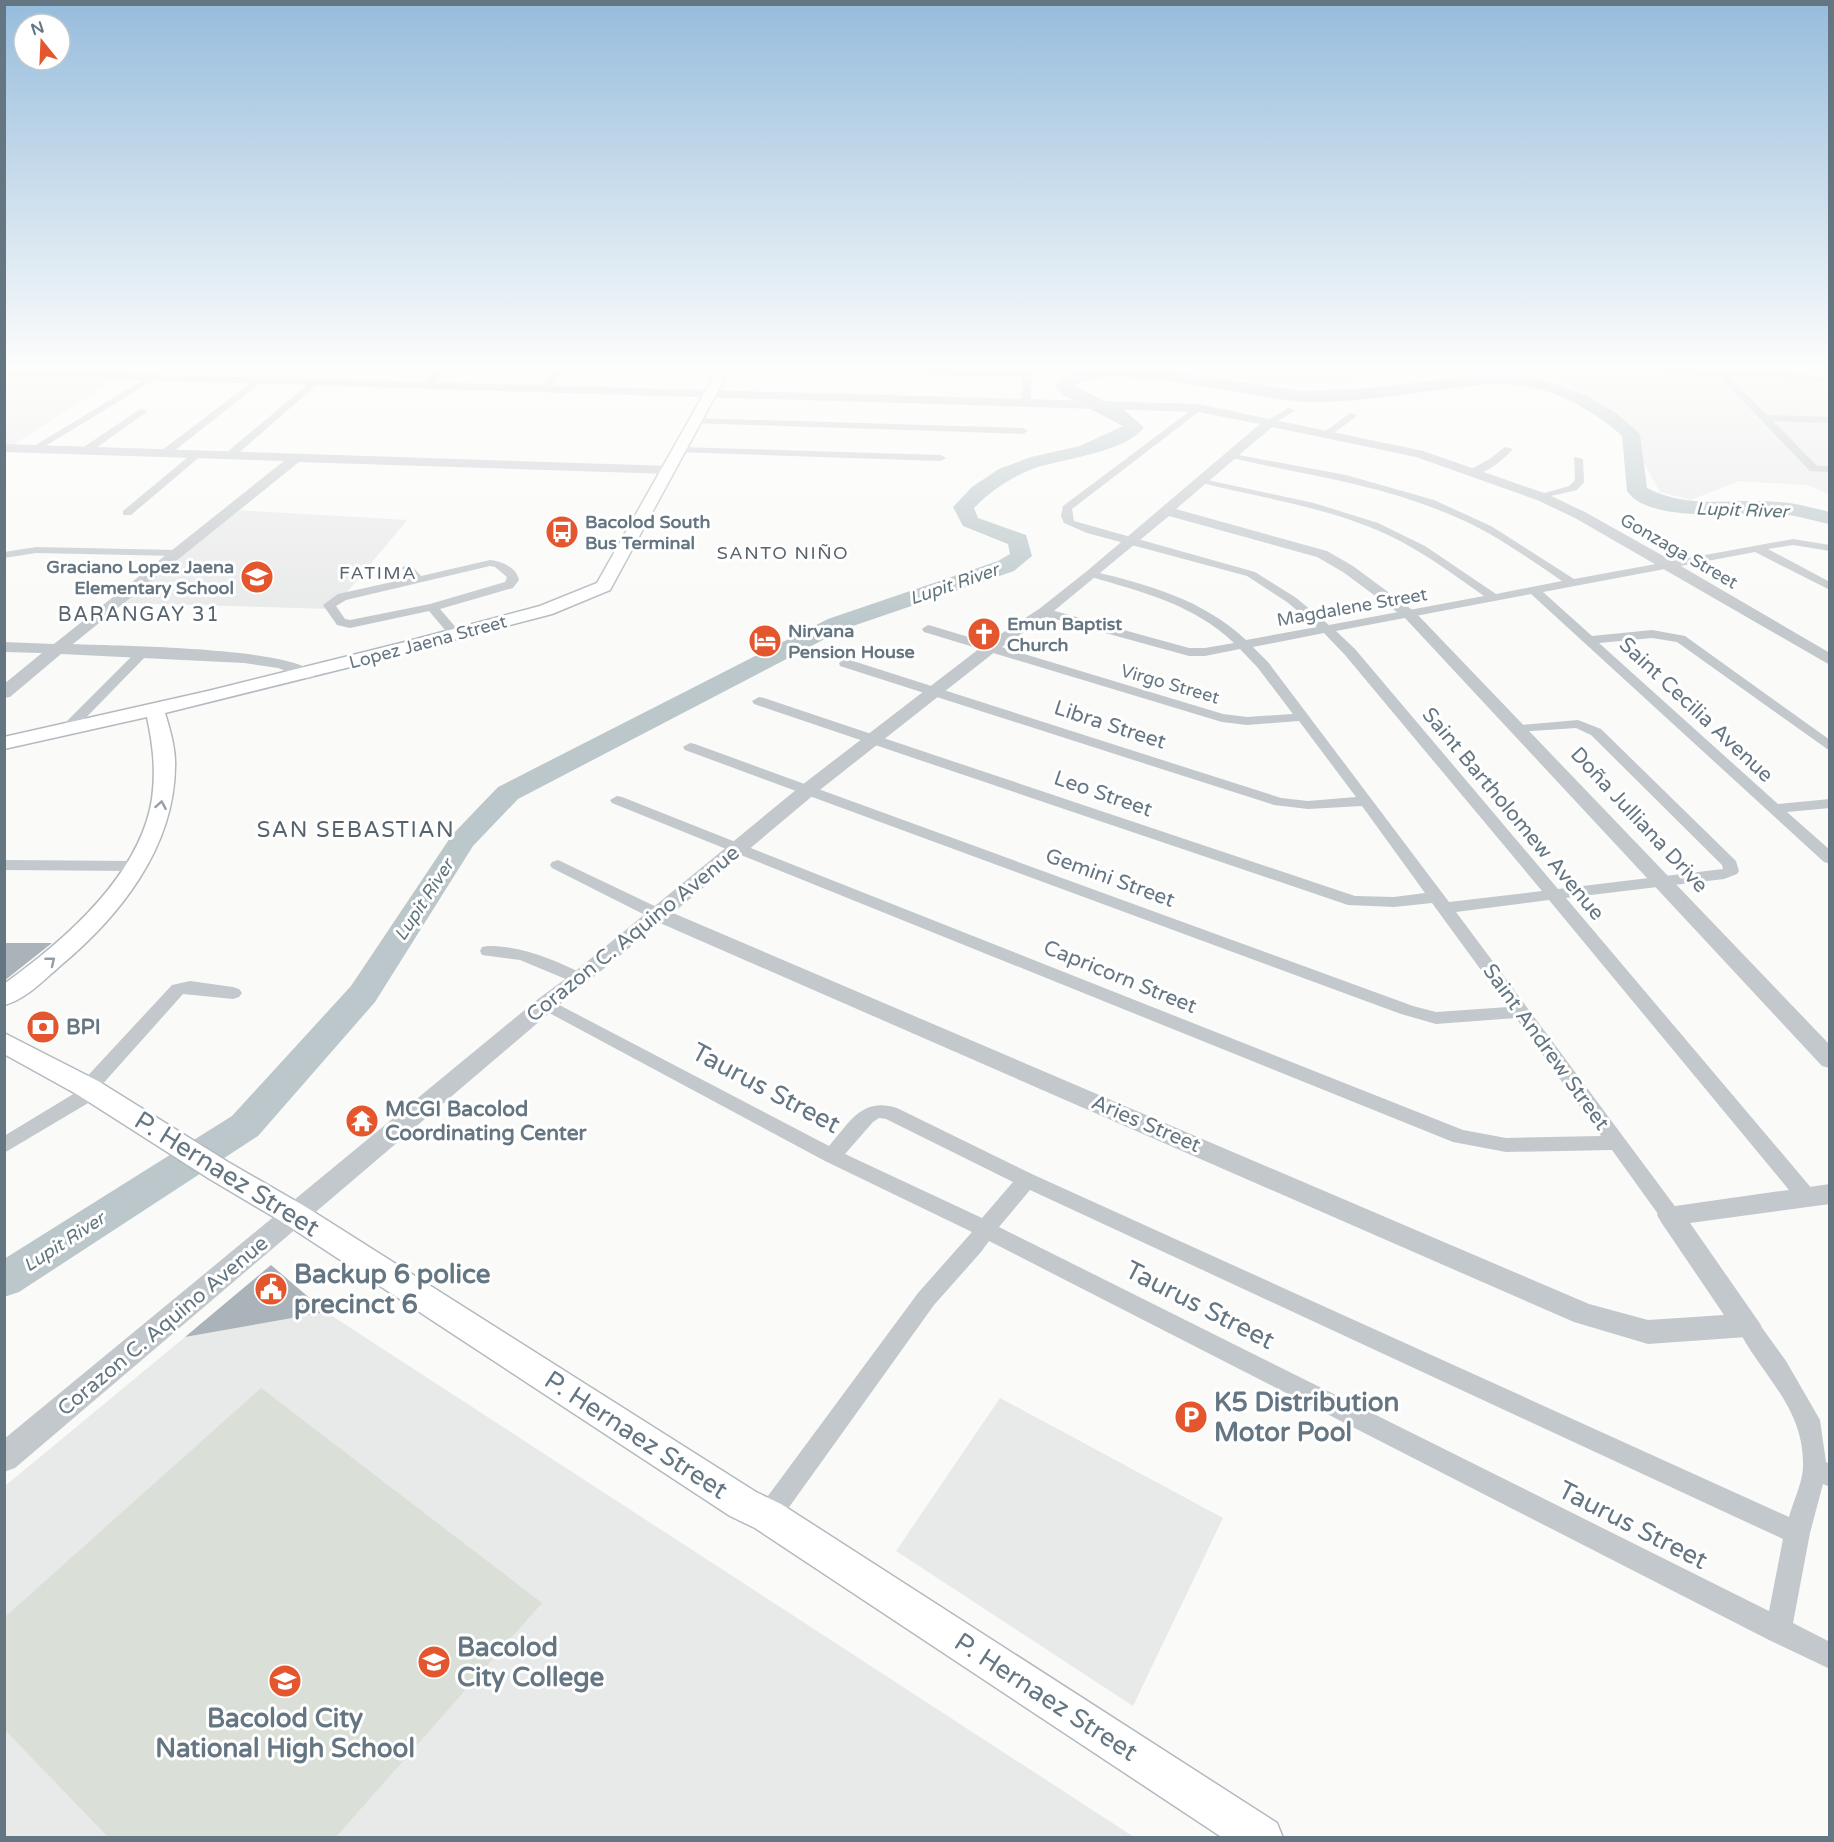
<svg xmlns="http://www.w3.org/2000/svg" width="1834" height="1842" font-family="'Varela Round',sans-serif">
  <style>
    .built { fill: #e8e9e9 }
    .green { fill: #dadfd7 }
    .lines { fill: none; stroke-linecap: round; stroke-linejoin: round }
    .river { fill: #bbc7cb; fill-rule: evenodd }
    .building { fill: #aab3b9 }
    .secondary-casing { stroke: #b3babf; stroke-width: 3 }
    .minor { fill: #c3c8cc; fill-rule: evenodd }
    .tertiary { fill: #c3c8cc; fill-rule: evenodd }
    .secondary { fill: #fff; fill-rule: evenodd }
    .oneway { stroke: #939fa8 }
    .labels { text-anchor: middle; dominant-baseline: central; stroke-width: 6; stroke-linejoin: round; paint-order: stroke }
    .far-water-label { font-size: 18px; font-style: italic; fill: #60757c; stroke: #fff }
    .far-poi-label { font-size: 18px; font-weight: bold; fill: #657683; stroke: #fff; text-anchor: start }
    .far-street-label { font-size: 18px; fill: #657683; stroke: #fff }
    .far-neighbourhood-label { font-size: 18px; letter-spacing: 1.5px; fill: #57646e; stroke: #fff }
    .far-quarter-label { font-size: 20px; letter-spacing: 1.5px; fill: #57646e; stroke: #fff }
    .street-label { font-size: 21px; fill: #657683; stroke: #fff }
    .poi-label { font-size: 21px; font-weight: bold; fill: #657683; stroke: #fff; text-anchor: start }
    .neighbourhood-label { font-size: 22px; letter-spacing: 1.5px; fill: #57646e; stroke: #fff }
    .near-street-label { font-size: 26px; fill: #657683; stroke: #fff }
    .near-poi-label { font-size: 26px; font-weight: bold; fill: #657683; stroke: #fff; text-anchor: start }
  </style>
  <rect width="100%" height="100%" fill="#fafaf8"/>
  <g class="built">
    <polygon points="1169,367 1421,367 1348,382 1265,383"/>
    <polygon points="1504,367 1829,367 1829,494 1808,485 1739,481 1691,500 1660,492 1643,461 1636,434 1620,418 1551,376"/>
    <polygon points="5,378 111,381 13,445 5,444"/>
    <polygon points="235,510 407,520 333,609 121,603"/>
    <polygon points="326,1312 1134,1837 5,1838 5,1486 185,1337"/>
    <polygon points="1000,1398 1223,1518 1133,1706 896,1551"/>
  </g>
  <polygon class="green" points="261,1388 542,1603 336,1837 108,1837 5,1730 5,1617"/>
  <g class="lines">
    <path class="river" d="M 1112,367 L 1203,376 L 1302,391 L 1370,388 L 1482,375 L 1527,376 L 1560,385 L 1589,397 L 1616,413 L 1640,434 L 1647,488 C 1689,510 1733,498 1779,502 C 1796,503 1813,508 1830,512 L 1830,524 C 1813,521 1796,515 1779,514 C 1743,511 1650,525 1627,491 L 1622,436 C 1596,412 1560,392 1526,386 C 1497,381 1468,386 1439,390 C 1389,396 1335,406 1285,400 C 1243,395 1105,361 1074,386 L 1125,411 L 1144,427 C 1126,453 1059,459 1032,469 C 1010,478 990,491 974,508 L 978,518 L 1026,535 L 1032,556 L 1014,571 L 844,629 L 518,799 L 473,846 L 375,1002 L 258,1136 L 19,1292 L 4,1297 L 4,1259 L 232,1116 L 351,986 L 452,835 L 498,787 L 828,619 L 998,561 L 1010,554 L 1008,544 L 963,526 L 953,507 L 972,487 L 999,469 L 1031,457 L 1080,446 L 1123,426 L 1065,396 L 1054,387 C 1068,369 1092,367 1112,367 Z"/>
  </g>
  <g class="building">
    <polygon points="4,943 52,943 4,981"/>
    <polygon points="271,1265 326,1312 185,1337"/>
  </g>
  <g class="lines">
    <defs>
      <g id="secondary">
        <path d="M 719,367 L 731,367 L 610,590 L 552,614 L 350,667 L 165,713 C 170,730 176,749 175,767 C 174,848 120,916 60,966 C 44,980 25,1000 4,1005 L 4,984 C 64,941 140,876 152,799 C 156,770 153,745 147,717 L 4,749 L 4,737 L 208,691 L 405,642 L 540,606 L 597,583 Z"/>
        <polygon points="4,1033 98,1081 228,1162 306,1207 756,1492 781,1504 1277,1823 1283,1838 1223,1838 755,1528 730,1516 284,1223 208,1178 78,1095 4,1054"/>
      </g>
    </defs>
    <use href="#secondary" class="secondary-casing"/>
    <g class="minor">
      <polygon points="118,367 127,367 113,377 107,377 107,373"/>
      <polygon points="441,367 450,367 429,387 423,387 423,383"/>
      <polygon points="559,367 567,367 547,391 541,391 541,387"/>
      <polygon points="721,367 820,367 1023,371 1024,367 1032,367 1031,402 1026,405 1021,402 1023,377 725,370"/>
      <polygon points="1589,367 1636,367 1830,376 1830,382 1729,377 1767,415 1830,417 1830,423 1773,421 1817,466 1830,466 1830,472 1810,471 1719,376 1593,370"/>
      <polygon points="153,374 157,377 156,379 37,451 29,449"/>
      <polygon points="257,378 264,380 169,455 161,455 161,451"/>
      <polygon points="313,380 320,382 234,457 226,457 226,453"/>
      <path d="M 1198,405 L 1201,406 L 1201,410 L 1072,509 L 1074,521 L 1255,572 L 1295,597 L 1329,625 L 1484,596 C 1453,574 1422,551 1388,535 C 1328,507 1261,498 1198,482 L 1198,478 L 1314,503 L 1378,523 L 1425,546 L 1496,594 L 1562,581 C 1526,557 1491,531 1451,515 C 1380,484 1304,475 1228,457 L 1228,453 L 1346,475 L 1434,500 L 1491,526 L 1574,579 L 1793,539 L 1830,545 L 1830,551 L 1793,545 L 1768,549 L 1830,582 L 1830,590 L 1755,552 L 1543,592 L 1592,636 L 1652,630 L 1685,636 L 1830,740 L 1830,751 L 1677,642 L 1652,638 L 1599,643 L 1778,804 L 1830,799 L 1830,808 L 1787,812 L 1830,850 L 1830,864 L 1824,862 L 1531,594 L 1336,631 L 1355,649 L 1558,889 L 1723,869 L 1722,865 L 1591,735 L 1576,728 L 1515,732 L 1513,729 L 1515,726 L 1520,725 L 1578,720 L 1601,729 L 1736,861 L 1739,871 L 1737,874 L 1724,879 L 1566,898 L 1813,1190 L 1816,1196 L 1813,1202 L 1806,1204 L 1799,1202 L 1549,900 L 1456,912 L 1677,1209 L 1680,1215 L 1677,1221 L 1670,1223 L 1663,1221 L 1612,1150 L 1506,1152 L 1453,1142 L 612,803 L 610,800 L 617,796 L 622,797 L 1463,1130 L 1506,1138 L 1601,1136 L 1516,1018 L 1436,1024 L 1401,1014 L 685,750 L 683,747 L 690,743 L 695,744 L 1413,1006 L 1436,1012 L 1508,1007 L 1432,903 L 1394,907 L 1348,905 L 754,704 L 752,701 L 759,697 L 764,698 L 1355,896 L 1394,897 L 1425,893 L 1362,806 L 1308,809 L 1274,805 L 840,666 L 839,663 L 845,659 L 850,660 L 1281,798 L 1308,801 L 1356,797 L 1299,721 L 1247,725 L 1222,722 L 924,632 L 922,629 L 928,625 L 932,626 L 1223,714 L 1247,717 L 1293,714 L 1258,668 L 1240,649 L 1205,656 L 1189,656 L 1040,615 L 1038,612 L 1044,608 L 1189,648 L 1205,648 L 1234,643 C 1192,603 1141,592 1088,576 L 1088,572 L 1092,571 C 1149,585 1202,599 1246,640 L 1317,627 L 1287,602 L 1247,576 L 1087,533 L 1064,523 L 1061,516 L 1063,506 ZM 1324,633 L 1345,655 L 1542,891 L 1449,902 L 1268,662 L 1253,647 Z"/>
      <polygon points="1288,408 1296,410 1273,424 1265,422"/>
      <polygon points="140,409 148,411 89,453 81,453 81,449"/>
      <polygon points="1350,413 1358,415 1330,436 1324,436 1324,432"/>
      <polygon points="694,418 1023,428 1028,431 1023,434 691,423 691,419"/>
      <polygon points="680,447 941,455 946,458 941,461 676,452 676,448"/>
      <path d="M 1505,447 L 1513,449 C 1504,459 1485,476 1470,474 L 1470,470 L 1491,458 Z"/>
      <polygon points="194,452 203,454 131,515 123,515 123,511"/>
      <polygon points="1574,457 1583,459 1584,482 1577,490 1538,499 1538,495 1569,486 1575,480"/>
      <polygon points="36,547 177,550 183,553 177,556 36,553 4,558 4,552"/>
      <path d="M 490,560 C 502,561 517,568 519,580 L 513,588 L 440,609 L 459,631 L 461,634 L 459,637 L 451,637 L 429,611 L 350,628 L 337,625 L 323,605 L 338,594 L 410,578 L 402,568 L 404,566 L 412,566 L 421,576 ZM 490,566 L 495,567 L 507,577 L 505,582 L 430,604 L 350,620 L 345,619 L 336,606 L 346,600 Z"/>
      <polygon points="144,647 148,648 150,651 148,654 72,732 62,732 60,729 62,726 140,648"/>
      <polygon points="4,860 136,861 144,866 136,871 4,870"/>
      <polygon points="558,860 663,910 665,914 663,918 651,918 552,868 550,865 552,862"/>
      <path d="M 488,946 C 524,946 554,960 586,975 L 589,979 L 586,983 L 580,985 L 520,960 L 482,955 L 480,951 L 482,947 Z"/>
      <polygon points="190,981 233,987 239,989 242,993 239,997 233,999 183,994 100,1087 102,1091 100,1096 4,1153 4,1136 80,1090 81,1083 172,985"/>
      <path d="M 546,998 L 829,1146 C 850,1122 862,1097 897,1108 L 1034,1175 L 1789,1517 C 1793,1502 1802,1484 1803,1468 C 1805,1406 1760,1375 1736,1325 L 1739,1318 L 1747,1316 L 1755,1318 L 1786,1361 L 1816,1413 L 1820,1420 L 1826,1462 L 1830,1464 L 1830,1487 L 1823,1484 L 1810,1533 L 1793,1623 L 1830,1642 L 1830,1669 L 1769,1640 L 989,1241 L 981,1252 L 934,1305 L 777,1524 L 768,1528 L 759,1524 L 756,1516 L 759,1508 L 918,1293 L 972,1232 L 825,1161 L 540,1008 L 537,1004 L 540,1000 ZM 879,1118 L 886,1119 L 1013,1182 L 982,1218 L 845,1154 L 873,1122 ZM 1030,1190 L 1783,1539 L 1769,1611 L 999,1227 Z"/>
    </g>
    <g class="tertiary">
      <polygon points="4,370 1198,404 1423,451 1547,494 1585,512 1674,562 1830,653 1830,665 1575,518 1537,500 1416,457 1272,427 1176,509 1327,551 1353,566 1415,612 1830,1045 1830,1068 1822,1066 1405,618 1343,572 1317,557 1169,516 1049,615 996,651 816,793 673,913 1589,1304 1648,1320 1724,1315 1661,1222 1657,1215 1661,1208 1830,1184 1830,1204 1690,1223 1761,1325 1757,1333 1747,1337 1648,1344 1574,1322 660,923 554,1009 15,1468 4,1472 4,1439 538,999 572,974 802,785 984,645 1039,609 1087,571 1260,424 1198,412 4,376"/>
      <path d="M 4,444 L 670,466 L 676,470 L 670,474 L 299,462 L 73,644 C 113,646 295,647 315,674 L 313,678 L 307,679 L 278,668 L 244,663 L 61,654 L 10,697 L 4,698 L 4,684 L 42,653 L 4,652 L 4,642 L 54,644 L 284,461 L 4,452 Z"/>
    </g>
    <use href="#secondary" class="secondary"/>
  </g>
  <defs><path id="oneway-chevron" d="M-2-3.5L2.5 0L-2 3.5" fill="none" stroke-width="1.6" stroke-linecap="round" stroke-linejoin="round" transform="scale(1.5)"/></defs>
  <g class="oneway">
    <use href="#oneway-chevron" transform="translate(161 805) rotate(-80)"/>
    <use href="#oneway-chevron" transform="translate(51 961) rotate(-39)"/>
  </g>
  <linearGradient id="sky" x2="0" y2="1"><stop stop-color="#96bcdc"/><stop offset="0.59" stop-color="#fdfdfc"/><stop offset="1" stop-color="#fdfdfc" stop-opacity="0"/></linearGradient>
  <rect width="1834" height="624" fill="url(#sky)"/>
  <defs>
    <symbol id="bus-disc" viewBox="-11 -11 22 22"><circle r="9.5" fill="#e4572e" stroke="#fff"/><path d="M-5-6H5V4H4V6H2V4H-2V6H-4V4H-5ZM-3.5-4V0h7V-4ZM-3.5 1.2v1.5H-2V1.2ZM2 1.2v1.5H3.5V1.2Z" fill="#fff"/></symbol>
    <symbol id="school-disc" viewBox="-11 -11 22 22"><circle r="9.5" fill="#e4572e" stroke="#fff"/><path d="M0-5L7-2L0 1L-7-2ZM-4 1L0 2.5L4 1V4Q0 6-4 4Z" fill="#fff"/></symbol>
    <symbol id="church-disc" viewBox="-11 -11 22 22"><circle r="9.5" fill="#e4572e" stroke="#fff"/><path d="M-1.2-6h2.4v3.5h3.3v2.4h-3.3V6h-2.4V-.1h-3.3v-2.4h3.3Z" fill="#fff"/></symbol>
    <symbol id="hotel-disc" viewBox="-11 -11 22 22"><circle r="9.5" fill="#e4572e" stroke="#fff"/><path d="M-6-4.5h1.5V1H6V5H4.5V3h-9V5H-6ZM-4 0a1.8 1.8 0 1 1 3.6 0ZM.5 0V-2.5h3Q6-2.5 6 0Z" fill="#fff"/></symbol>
    <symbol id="bank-disc" viewBox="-11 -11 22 22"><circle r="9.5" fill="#e4572e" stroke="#fff"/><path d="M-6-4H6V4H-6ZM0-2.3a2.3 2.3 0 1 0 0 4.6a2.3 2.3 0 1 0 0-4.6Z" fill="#fff"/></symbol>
    <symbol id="temple-disc" viewBox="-11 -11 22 22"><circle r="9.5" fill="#e4572e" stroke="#fff"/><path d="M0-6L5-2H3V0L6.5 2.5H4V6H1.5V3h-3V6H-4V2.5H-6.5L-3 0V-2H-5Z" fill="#fff"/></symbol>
    <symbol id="civic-disc" viewBox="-11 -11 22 22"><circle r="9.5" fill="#e4572e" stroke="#fff"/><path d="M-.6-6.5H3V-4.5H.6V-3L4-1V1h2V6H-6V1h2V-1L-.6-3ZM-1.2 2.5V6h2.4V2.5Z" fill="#fff"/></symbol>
    <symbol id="parking-disc" viewBox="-11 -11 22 22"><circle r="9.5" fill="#e4572e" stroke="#fff"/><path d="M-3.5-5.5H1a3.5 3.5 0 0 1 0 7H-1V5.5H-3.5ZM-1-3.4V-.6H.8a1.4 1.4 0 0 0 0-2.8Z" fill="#fff"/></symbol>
    <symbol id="university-disc" viewBox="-11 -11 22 22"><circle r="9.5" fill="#e4572e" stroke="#fff"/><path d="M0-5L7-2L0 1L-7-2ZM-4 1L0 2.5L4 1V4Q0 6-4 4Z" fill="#fff"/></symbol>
  </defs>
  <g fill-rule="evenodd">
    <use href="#bus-disc" x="543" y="513" width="38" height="38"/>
    <use href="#school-disc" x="238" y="558" width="38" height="38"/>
    <use href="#church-disc" x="965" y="615" width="38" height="38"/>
    <use href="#hotel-disc" x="746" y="622" width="38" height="38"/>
    <use href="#bank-disc" x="24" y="1008" width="38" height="38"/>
    <use href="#temple-disc" x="343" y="1102" width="38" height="38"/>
    <use href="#civic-disc" x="252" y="1270" width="38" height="38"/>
    <use href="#parking-disc" x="1172" y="1398" width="38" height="38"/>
    <use href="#university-disc" x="415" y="1643" width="38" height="38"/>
    <use href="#school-disc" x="266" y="1662" width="38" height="38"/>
  </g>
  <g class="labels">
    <g class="far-water-label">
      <text transform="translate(1742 510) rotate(2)">Lupit River</text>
      <text transform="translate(954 584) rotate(-19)">Lupit River</text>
      <text transform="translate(424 900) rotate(-57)">Lupit River</text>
      <text transform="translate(64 1242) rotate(-33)">Lupit River</text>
    </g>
    <g class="far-poi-label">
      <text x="585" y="522">Bacolod South<tspan x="585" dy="21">Bus Terminal</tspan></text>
      <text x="234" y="567" text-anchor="end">Graciano Lopez Jaena<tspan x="234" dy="21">Elementary School</tspan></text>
      <text x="1007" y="624">Emun Baptist<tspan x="1007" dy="21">Church</tspan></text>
      <text x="788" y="631">Nirvana<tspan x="788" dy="21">Pension House</tspan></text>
    </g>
    <g class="far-street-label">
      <text transform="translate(1679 551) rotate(30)">Gonzaga Street</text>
      <text transform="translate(1352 607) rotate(-10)">Magdalene Street</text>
      <text transform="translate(428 642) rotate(-15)">Lopez Jaena Street</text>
      <text transform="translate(1170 684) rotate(16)">Virgo Street</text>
    </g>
    <g class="far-neighbourhood-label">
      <text x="783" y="553">SANTO NIÑO</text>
      <text x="378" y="573">FATIMA</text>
    </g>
    <g class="far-quarter-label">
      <text x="139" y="615">BARANGAY 31</text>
    </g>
    <g class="street-label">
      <text transform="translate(1696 710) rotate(43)">Saint Cecilia Avenue</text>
      <text transform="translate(1110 725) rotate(18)">Libra Street</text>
      <text transform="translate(1103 794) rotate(19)">Leo Street</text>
      <text transform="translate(1513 814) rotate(50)">Saint Bartholomew Avenue</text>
      <text transform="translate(1639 820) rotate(47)">Doña Julliana Drive</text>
      <text transform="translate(1110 878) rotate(20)">Gemini Street</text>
      <text transform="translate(633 934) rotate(-39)">Corazon C. Aquino Avenue</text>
      <text transform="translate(1120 977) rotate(22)">Capricorn Street</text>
      <text transform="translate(1546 1047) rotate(54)">Saint Andrew Street</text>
      <text transform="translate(1146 1124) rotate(23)">Aries Street</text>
      <text transform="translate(163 1326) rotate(-40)">Corazon C. Aquino Avenue</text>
    </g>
    <g class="poi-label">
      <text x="66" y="1027">BPI</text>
      <text x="385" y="1109">MCGI Bacolod<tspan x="385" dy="24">Coordinating Center</tspan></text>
    </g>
    <g class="neighbourhood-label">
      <text x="356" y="830">SAN SEBASTIAN</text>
    </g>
    <g class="near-street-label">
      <text transform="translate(766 1088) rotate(28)">Taurus Street</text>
      <text transform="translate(227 1174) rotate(32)">P. Hernaez Street</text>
      <text transform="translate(1200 1305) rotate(27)">Taurus Street</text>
      <text transform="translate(636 1435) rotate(33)">P. Hernaez Street</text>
      <text transform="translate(1633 1525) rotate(27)">Taurus Street</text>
      <text transform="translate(1046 1697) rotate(33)">P. Hernaez Street</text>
    </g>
    <g class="near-poi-label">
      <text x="294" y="1274">Backup 6 police<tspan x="294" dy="30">precinct 6</tspan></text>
      <text x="1214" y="1402">K5 Distribution<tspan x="1214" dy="30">Motor Pool</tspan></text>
      <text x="457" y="1647">Bacolod<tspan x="457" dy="30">City College</tspan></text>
      <text x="285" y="1718" text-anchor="middle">Bacolod City<tspan x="285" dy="30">National High School</tspan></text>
    </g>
  </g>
  <rect width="1834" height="1842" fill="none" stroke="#657683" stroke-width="12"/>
  <g transform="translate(42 42) rotate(342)"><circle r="28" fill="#ffffff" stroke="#c1c8cd" stroke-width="1.5"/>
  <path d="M0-4.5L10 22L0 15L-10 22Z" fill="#e4572e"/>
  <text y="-9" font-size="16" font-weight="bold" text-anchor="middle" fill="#657683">N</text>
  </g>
</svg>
